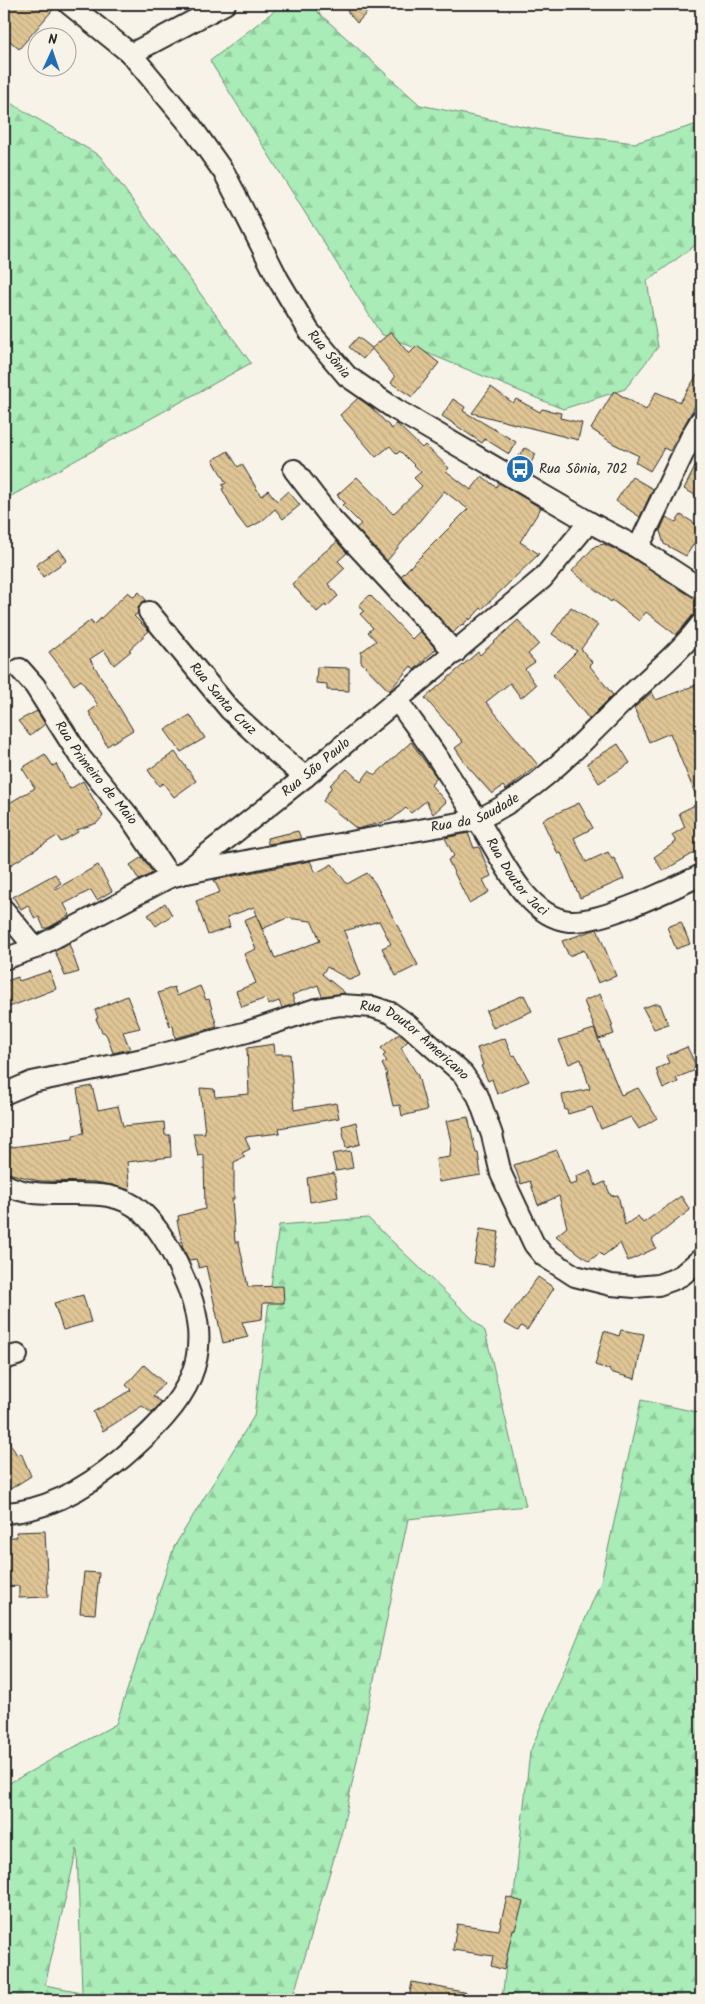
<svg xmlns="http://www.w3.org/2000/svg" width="705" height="2004" font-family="Kalam,sans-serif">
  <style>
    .forest { fill: url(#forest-firs); stroke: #6a8c71; fill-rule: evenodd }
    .building { fill: url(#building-back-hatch); stroke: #2b2b2b }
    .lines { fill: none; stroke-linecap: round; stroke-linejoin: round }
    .minor-casing { stroke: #2b2b2b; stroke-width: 24 }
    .minor { stroke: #f7f3e8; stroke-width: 20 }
    .labels { text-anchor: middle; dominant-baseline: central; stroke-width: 4; stroke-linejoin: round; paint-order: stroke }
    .street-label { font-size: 14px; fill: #2b2b2b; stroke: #f7f3e8 }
    .poi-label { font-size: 14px; fill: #2b2b2b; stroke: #f7f3e8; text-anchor: start }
  </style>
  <defs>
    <pattern id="forest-firs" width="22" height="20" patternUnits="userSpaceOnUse" patternTransform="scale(1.25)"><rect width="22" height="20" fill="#a9ecb7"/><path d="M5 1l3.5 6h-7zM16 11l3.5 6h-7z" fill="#92cb9e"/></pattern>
    <pattern id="building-back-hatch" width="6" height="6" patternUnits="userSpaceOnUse" patternTransform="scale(1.25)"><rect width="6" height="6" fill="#e0c696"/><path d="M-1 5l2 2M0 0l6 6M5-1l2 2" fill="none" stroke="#c0aa81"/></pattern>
  </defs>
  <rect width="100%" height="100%" fill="#f7f3e8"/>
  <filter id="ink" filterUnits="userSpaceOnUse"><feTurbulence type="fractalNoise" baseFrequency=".02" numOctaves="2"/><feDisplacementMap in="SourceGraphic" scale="10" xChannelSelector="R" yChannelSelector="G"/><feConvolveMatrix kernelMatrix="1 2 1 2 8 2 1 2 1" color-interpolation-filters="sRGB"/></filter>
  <g filter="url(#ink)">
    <g class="forest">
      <polygon points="283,4 309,4 420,105 560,134 635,143 701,123 701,241 647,281 658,347 625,389 563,409 381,334 210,61"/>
      <polygon points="4,99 100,156 251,363 4,500"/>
      <path d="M 368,1218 L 485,1331 L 526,1506 L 408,1519 L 342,1831 L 292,2000 L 4,2000 L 4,1786 L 116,1724 L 174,1547 L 254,1416 L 279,1225 ZM 77,1849 L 82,1992 L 45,1985 Z"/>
      <polygon points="641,1400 701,1413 701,2000 502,2000 530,1752 601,1581"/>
    </g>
    <g class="building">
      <polygon points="4,4 57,4 57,5 19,49 4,36"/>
      <polygon points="353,4 375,4 357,23 347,11"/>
      <polygon points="391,332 409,354 417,346 439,363 412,397 391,383 395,377 372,349 363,359 349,347 358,337 372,348"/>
      <polygon points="701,369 701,395 670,451 664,448 650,471 635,462 639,456 614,444 591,429 614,391 646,410 656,392 680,402"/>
      <polygon points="491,387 513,403 516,399 540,412 542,409 561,413 560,418 582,423 578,440 472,413"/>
      <polygon points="358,398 372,408 392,429 396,423 422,448 425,445 449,468 446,471 471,490 482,476 496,487 499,483 541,508 520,542 539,554 482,609 481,608 470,620 469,618 463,625 462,624 453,633 401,576 468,509 444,491 387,561 356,528 361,524 342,505 345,503 337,495 357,477 393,514 422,486 414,478 421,472 400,451 397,454 390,446 376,457 340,415"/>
      <polygon points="453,399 465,407 463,411 516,442 509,454 485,439 482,443 442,416"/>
      <polygon points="525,448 536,454 526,471 513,464"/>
      <polygon points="228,451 238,467 242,464 261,496 268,490 277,501 288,491 300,505 283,519 275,509 262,521 247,529 237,516 222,489 224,488 222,485 226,483 213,460"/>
      <polygon points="701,455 701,498 684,489"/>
      <polygon points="632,477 653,489 640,517 616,501"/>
      <polygon points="681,515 701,527 699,536 686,556 664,544 660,531 666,517 676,522"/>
      <polygon points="337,542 347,553 338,561 345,568 328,584 338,596 326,607 325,605 317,612 292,584 318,559 317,558"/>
      <polygon points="604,544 632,558 699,600 701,602 701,612 692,616 676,635 646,612 639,621 612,600 611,602 572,571 595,546"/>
      <polygon points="59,549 67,560 43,577 36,565"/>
      <polygon points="128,592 134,597 139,592 146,600 141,603 137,614 134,616 149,631 129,650 131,651 114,665 104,650 90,659 133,730 107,746 89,712 98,705 81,680 74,685 49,652 91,620 94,625"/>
      <polygon points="370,595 412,639 420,631 436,649 414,670 411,666 389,691 361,662 361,652 376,641 368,632 373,628 360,614 364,611 359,605"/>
      <polygon points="571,607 598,625 581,649 592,662 589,665 613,695 589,719 553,675 577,651 552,634"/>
      <polygon points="518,620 539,644 528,654 535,662 525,669 536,685 521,698 510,683 486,702 538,765 506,790 503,786 492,794 468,767 455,748 463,742 425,698 478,652 480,655"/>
      <polygon points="317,667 349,668 349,691 327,690 327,684 316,683"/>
      <polygon points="701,683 701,849 663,871 654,857 676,842 672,835 685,827 679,813 699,803 670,733 649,742 634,708 652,692 656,700"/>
      <polygon points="37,711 45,724 30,736 18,721"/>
      <polygon points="190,715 205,738 181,752 165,730"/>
      <polygon points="411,742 437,778 431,785 446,802 433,814 426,801 411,813 406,808 391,820 357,829 323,801 332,786 330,785 347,769 361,782 369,771 375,775"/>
      <polygon points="618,744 630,763 599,783 587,763"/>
      <polygon points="175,752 196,781 174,797 163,783 159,786 148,770"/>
      <polygon points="45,754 53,766 56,764 70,789 83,781 103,816 97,823 77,830 78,832 61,842 57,836 4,869 4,806 35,788 22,768"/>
      <polygon points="579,803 593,828 574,838 586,862 608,852 612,859 614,858 624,879 580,898 561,853 558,854 542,820"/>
      <polygon points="298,831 301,839 268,844 267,838"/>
      <polygon points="468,833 474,848 479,847 491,876 483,880 489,892 469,903 448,860 454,856 445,838"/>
      <polygon points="142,857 153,873 139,880 130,865"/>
      <polygon points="310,861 316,873 332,864 347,884 367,873 375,883 418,965 396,976 382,948 391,944 379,921 344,931 361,975 350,980 327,967 322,974 345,993 322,996 318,985 292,995 295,1004 282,1008 279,1001 268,1005 266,998 242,1007 236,991 256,983 244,954 256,949 244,920 256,915 275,958 320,941 315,928 311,921 287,918 262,929 254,907 227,917 230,927 208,935 196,901 220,892 214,880"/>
      <polygon points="98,865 112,891 97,900 91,890 64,904 70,915 48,928 44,928 39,917 35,919 28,905 21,909 13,897 55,874 61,883 55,887 56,889"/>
      <polygon points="165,903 172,915 156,926 148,915"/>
      <polygon points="681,922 690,944 676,949 667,927"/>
      <polygon points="597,929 616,976 598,983 584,950 569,956 562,941"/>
      <polygon points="69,944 79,972 65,976 55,951"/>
      <polygon points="50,971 56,989 4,1009 4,982 18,977 19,981"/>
      <polygon points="200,986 206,1000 209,999 217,1027 175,1038 173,1025 170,1026 158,993 174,987 177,996"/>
      <polygon points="600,994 613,1026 611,1026 614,1034 599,1039 584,1001"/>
      <polygon points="524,995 532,1011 493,1028 486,1011"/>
      <polygon points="127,996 140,1028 123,1032 130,1049 113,1053 107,1036 104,1032 102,1032 96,1019 98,1018 95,1010"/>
      <polygon points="654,1004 660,1004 668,1024 654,1029 643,1008"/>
      <polygon points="594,1029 621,1095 638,1088 657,1118 639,1129 631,1117 601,1129 592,1107 568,1114 567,1110 565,1110 562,1095 590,1089 581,1059 569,1064 559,1040"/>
      <polygon points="399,1034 408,1041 401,1048 418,1076 427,1110 402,1116 400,1105 393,1106 386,1075 387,1074 382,1064 387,1061 383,1056 386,1054 381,1048"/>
      <polygon points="505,1038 512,1056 515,1055 529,1081 497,1094 492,1079 488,1081 481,1066 483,1065 477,1048"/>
      <polygon points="274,1044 275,1054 290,1054 294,1110 336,1103 339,1118 279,1128 280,1133 245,1137 250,1149 242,1153 245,1157 234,1162 234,1199 232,1199 235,1242 239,1242 248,1287 283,1286 284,1303 263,1303 262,1319 242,1322 248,1337 223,1343 206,1266 199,1268 196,1259 189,1260 183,1248 177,1220 179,1220 178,1216 205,1209 204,1155 198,1156 193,1133 205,1133 200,1088 214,1089 215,1097 249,1094 247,1048"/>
      <polygon points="687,1047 698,1069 676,1078 678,1082 663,1089 656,1069 669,1063 666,1056"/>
      <polygon points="92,1086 98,1110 118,1106 123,1126 164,1122 165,1135 170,1135 171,1157 127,1162 130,1190 112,1185 95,1182 39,1181 4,1172 4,1148 73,1139 73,1135 84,1133 77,1089"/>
      <polygon points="468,1117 476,1153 478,1153 481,1175 439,1182 436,1159 450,1157 451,1142 446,1121"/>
      <polygon points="356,1122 360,1144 346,1148 342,1126"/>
      <polygon points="557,1150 570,1185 577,1183 576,1176 590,1171 596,1186 605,1182 611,1196 618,1195 625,1225 638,1216 643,1223 681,1196 690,1210 652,1240 656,1248 628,1261 620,1243 603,1256 600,1253 589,1261 556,1236 567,1227 559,1196 538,1205 530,1181 521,1184 514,1165"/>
      <polygon points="350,1151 353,1168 336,1171 332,1154"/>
      <polygon points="334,1173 338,1197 310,1202 307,1178"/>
      <polygon points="480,1229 499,1232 493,1266 474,1263"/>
      <polygon points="538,1277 554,1288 527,1330 521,1326 518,1331 504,1323"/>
      <polygon points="83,1295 91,1322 63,1330 54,1303"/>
      <polygon points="621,1330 644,1334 635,1379 610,1372 610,1370 595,1365 604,1331 619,1336"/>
      <polygon points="144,1365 164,1383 153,1396 161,1402 152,1413 142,1406 103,1431 93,1412 131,1390 126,1385"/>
      <polygon points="4,1434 17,1455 21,1453 31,1476 4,1493"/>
      <polygon points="45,1531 48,1597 19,1598 19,1586 4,1587 4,1553 8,1553 7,1537 17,1537 16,1532"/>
      <polygon points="84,1572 99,1573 95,1614 80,1613"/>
      <polygon points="507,1897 523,1902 515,1930 513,1929 504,1970 491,1966 493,1956 453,1950 457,1924 499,1930"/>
      <polygon points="412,1982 468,1993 467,2000 420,2000 409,1998"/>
    </g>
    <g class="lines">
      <defs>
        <g id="minor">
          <path id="s1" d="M 69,4 L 131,54 L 191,126 L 225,174 L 278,279 L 309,331 L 347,376 L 395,409 L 589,522 L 638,548 L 701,589"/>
          <polyline points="131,54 225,4"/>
          <polyline points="294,470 331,518 433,628 455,653"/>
          <polyline points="638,548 692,435 701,420"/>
          <path id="s2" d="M 149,612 L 230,710 L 272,749 L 305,777"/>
          <path id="s3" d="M 20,669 L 35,686 L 80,757 L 131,819 L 170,877"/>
          <path id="s4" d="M 397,700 C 413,723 430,745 445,769 C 458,789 471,810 484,830 C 503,861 528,917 569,921 C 603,923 669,890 701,875"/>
          <path id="s5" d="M 187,873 L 276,855 L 476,820 C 536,794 580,744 626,699 C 651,675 680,652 701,624"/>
          <polyline points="4,910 35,948"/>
          <path id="s6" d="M 4,959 L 35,948 L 170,877 L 182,874 L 305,777 L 543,578 L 589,522"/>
          <path id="s7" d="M 4,1094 L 32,1082 L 143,1059 L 247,1032 L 316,1009 L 341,1005 L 373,1007 L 391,1013 L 408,1025 L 463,1074 L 478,1096 L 492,1135 L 501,1174 L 534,1244 L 544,1256 L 575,1276 L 611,1285 L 635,1287 L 658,1285 L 672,1280 L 682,1275 L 701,1259"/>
          <path d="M 4,1184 C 46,1207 105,1178 142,1212 C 159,1228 172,1251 181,1272 C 222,1359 186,1402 122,1458 C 89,1486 48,1511 4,1513"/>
          <polyline points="4,1359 17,1355"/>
        </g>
      </defs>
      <use href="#minor" class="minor-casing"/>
      <use href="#minor" class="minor"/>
    </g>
  </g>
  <defs>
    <symbol id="bus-disc" viewBox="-11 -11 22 22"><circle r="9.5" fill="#1f6fb2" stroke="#f7f3e8"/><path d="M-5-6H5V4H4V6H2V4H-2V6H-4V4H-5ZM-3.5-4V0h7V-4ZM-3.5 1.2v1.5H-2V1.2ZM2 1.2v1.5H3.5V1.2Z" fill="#fff"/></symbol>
  </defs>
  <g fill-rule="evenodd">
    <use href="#bus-disc" x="504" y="453" width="32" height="32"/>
  </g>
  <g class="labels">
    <g class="street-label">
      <text stroke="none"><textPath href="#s1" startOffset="441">Rua Sônia</textPath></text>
      <text stroke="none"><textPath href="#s2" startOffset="114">Rua Santa Cruz</textPath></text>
      <text stroke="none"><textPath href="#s6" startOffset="369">Rua São Paulo</textPath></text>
      <text stroke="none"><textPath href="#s3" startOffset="129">Rua Primeiro de Maio</textPath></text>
      <text stroke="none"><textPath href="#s5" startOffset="295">Rua da Saudade</textPath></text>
      <text stroke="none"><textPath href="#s4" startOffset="214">Rua Doutor Jaci</textPath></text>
      <text stroke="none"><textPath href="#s7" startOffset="434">Rua Doutor Americano</textPath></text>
    </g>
    <g class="poi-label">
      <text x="539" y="469">Rua Sônia, 702</text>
    </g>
  </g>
  <rect width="705" height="2004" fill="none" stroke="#f7f3e8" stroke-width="20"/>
  <rect x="10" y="10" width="685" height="1984" fill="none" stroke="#2b2b2b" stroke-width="2" filter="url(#ink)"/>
  <g transform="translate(52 52) rotate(3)"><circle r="24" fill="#f7f3e8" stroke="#a5a39c"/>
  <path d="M0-4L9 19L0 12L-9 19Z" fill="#1f6fb2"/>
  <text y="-8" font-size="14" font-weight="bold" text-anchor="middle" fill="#2b2b2b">N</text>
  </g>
</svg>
